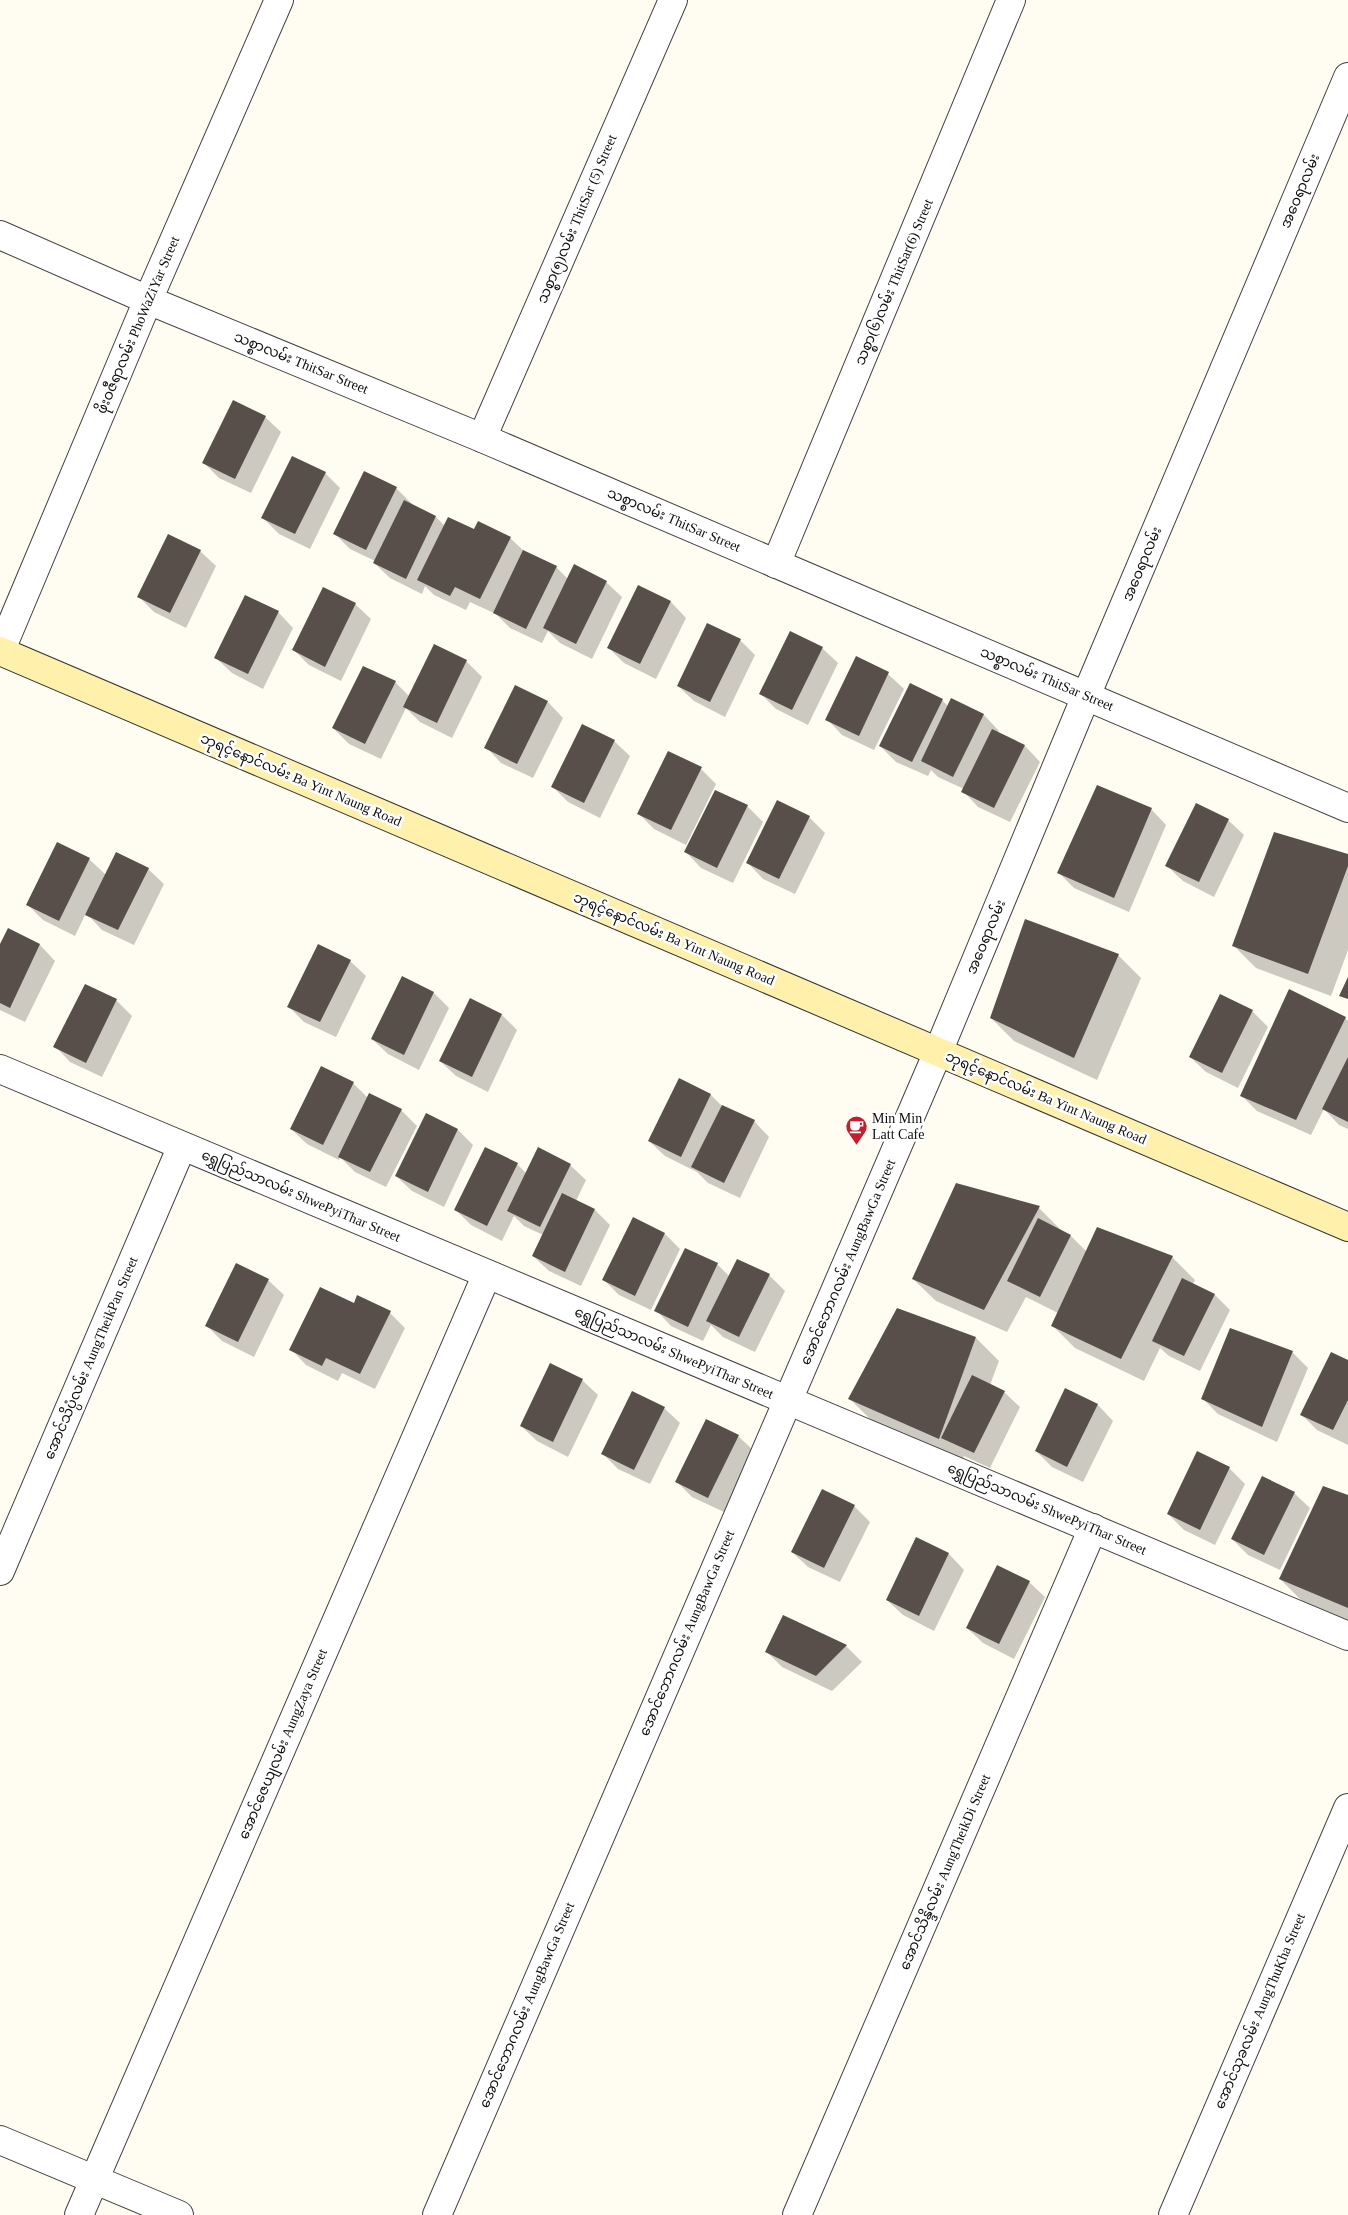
<svg xmlns="http://www.w3.org/2000/svg" width="1348" height="2215" font-family="'Times New Roman','Noto Sans Myanmar',serif">
  <style>
    .shadow { fill: #0003 }
    .building { fill: #594f4a }
    .lines { fill: none; stroke-linecap: round; stroke-linejoin: round }
    .minor-casing { stroke: #424242; stroke-width: 30 }
    .secondary-casing { stroke: #313131; stroke-width: 30 }
    .minor { stroke: #fff; stroke-width: 28 }
    .secondary { stroke: #fff1ac; stroke-width: 28 }
    .labels { text-anchor: middle; dominant-baseline: central; stroke-width: 5; stroke-linejoin: round; paint-order: stroke }
    .street-label { font-size: 14px; fill: #0f0f0f; stroke: #fff }
    .poi-label { font-size: 14px; fill: #0f0f0f; stroke: #fff; text-anchor: start }
  </style>
  <rect width="100%" height="100%" fill="#fffcf1"/>
  <g class="shadow">
    <polygon points="265,417 281,432 251,493 219,478 204,463"/>
    <polygon points="325,473 340,488 310,549 279,534 263,518"/>
    <polygon points="365,473 396,488 412,504 411,505 436,517 445,526 510,538 524,551 556,567 568,579 606,582 622,597 592,659 560,643 548,631 542,643 510,628 496,614 470,602 466,610 434,595 425,586 422,594 390,578 374,563 375,561 350,549 335,534"/>
    <polygon points="200,551 216,566 186,628 154,612 139,597"/>
    <polygon points="639,587 671,602 686,618 656,679 624,663 609,648"/>
    <polygon points="355,604 371,619 341,681 309,665 294,650"/>
    <polygon points="278,612 293,628 263,689 232,673 216,658"/>
    <polygon points="740,640 755,655 725,717 694,701 678,686"/>
    <polygon points="822,648 838,663 808,725 776,709 761,694"/>
    <polygon points="857,658 888,674 904,689 874,750 842,735 827,719"/>
    <polygon points="466,661 482,677 452,738 420,722 406,708 381,759 349,744 333,728 395,682 410,697"/>
    <polygon points="942,700 949,707 952,700 984,715 999,731 998,733 1025,746 1040,762 1010,822 978,807 963,791 964,789 938,777 931,770 928,776 896,762 880,746"/>
    <polygon points="548,702 563,718 533,778 501,763 486,747"/>
    <polygon points="614,741 630,756 600,818 568,802 553,787"/>
    <polygon points="701,769 716,784 686,845 654,829 639,814"/>
    <polygon points="747,806 763,822 733,883 701,868 686,852"/>
    <polygon points="1151,809 1166,825 1129,912 1074,888 1059,873"/>
    <polygon points="809,817 825,833 795,894 763,879 748,863"/>
    <polygon points="1228,820 1244,835 1214,897 1183,881 1167,866"/>
    <polygon points="1348,855 1348,950 1331,996 1256,968 1233,945"/>
    <polygon points="89,859 106,875 148,869 164,884 134,945 102,930 86,913 75,936 43,920 28,905"/>
    <polygon points="9,930 40,945 55,961 25,1022 0,1010 0,947"/>
    <polygon points="1118,955 1141,978 1097,1080 1014,1041 991,1018"/>
    <polygon points="350,961 366,976 336,1037 304,1022 289,1007"/>
    <polygon points="434,993 449,1008 419,1070 388,1054 372,1039"/>
    <polygon points="116,1000 132,1016 102,1077 70,1062 55,1046"/>
    <polygon points="470,1000 502,1015 517,1030 488,1092 456,1076 440,1061"/>
    <polygon points="1252,1011 1268,1027 1238,1088 1206,1072 1190,1057"/>
    <polygon points="1345,1018 1348,1021 1348,1129 1339,1125 1324,1109 1311,1135 1257,1111 1242,1096"/>
    <polygon points="679,1080 711,1095 722,1106 754,1121 769,1137 740,1198 708,1183 697,1172 665,1156 649,1141"/>
    <polygon points="353,1083 368,1098 401,1110 417,1126 386,1187 355,1172 340,1157 339,1160 307,1144 291,1129"/>
    <polygon points="426,1115 458,1130 473,1145 444,1207 412,1191 396,1176"/>
    <polygon points="517,1164 527,1174 570,1165 586,1180 576,1201 595,1210 610,1225 581,1286 549,1271 533,1256 543,1235 524,1226 514,1216 502,1241 471,1225 456,1210"/>
    <polygon points="956,1185 1039,1208 1062,1231 1071,1236 1087,1252 1172,1257 1195,1280 1193,1284 1215,1295 1230,1310 1200,1371 1169,1356 1160,1348 1144,1381 1075,1348 1052,1325 1058,1313 1026,1297 1007,1332 936,1301 913,1279"/>
    <polygon points="665,1234 680,1249 651,1310 619,1295 603,1279"/>
    <polygon points="717,1264 729,1276 769,1275 785,1291 755,1352 723,1337 711,1325 703,1341 671,1326 656,1310"/>
    <polygon points="268,1280 284,1295 254,1357 222,1341 207,1326"/>
    <polygon points="354,1305 390,1313 405,1328 375,1389 342,1373 338,1381 306,1365 291,1349"/>
    <polygon points="1231,1330 1292,1352 1308,1368 1277,1442 1218,1414 1203,1399"/>
    <polygon points="976,1338 999,1361 990,1385 1004,1392 1020,1407 990,1468 964,1456 962,1461 873,1422 850,1399"/>
    <polygon points="1348,1362 1348,1445 1317,1430 1302,1415"/>
    <polygon points="582,1380 598,1395 568,1457 537,1441 521,1426"/>
    <polygon points="1066,1390 1098,1405 1113,1421 1083,1482 1052,1467 1036,1451"/>
    <polygon points="664,1408 680,1423 650,1484 618,1469 603,1454"/>
    <polygon points="738,1436 754,1451 724,1512 692,1497 677,1482"/>
    <polygon points="1198,1453 1229,1468 1245,1484 1215,1545 1184,1530 1168,1514"/>
    <polygon points="1294,1493 1310,1508 1280,1570 1248,1555 1232,1539"/>
    <polygon points="1348,1497 1348,1620 1303,1602 1280,1579"/>
    <polygon points="854,1506 870,1522 840,1582 808,1567 792,1552"/>
    <polygon points="949,1554 964,1570 934,1631 903,1615 887,1600"/>
    <polygon points="1029,1582 1045,1597 1014,1659 983,1643 967,1628"/>
    <polygon points="784,1617 846,1646 862,1662 832,1691 782,1667 767,1652"/>
  </g>
  <g class="building">
    <polygon points="233,400 266,416 235,479 202,463"/>
    <polygon points="292,456 326,472 295,534 261,518"/>
    <polygon points="364,471 397,487 366,550 333,534"/>
    <polygon points="404,500 436,516 406,579 373,563"/>
    <polygon points="448,517 474,529 478,521 511,537 480,599 455,587 450,596 417,580"/>
    <polygon points="168,534 201,550 170,613 137,597"/>
    <polygon points="523,550 557,566 526,629 493,613"/>
    <polygon points="574,564 607,581 576,644 543,628"/>
    <polygon points="638,585 671,601 640,664 607,648"/>
    <polygon points="323,587 356,603 325,667 292,650"/>
    <polygon points="245,595 279,611 248,674 214,658"/>
    <polygon points="707,623 741,639 710,702 677,686"/>
    <polygon points="790,631 823,647 792,710 759,694"/>
    <polygon points="434,644 467,660 437,723 403,707"/>
    <polygon points="856,656 889,672 859,736 825,720"/>
    <polygon points="363,666 396,681 365,744 332,728"/>
    <polygon points="910,683 943,699 912,762 879,746"/>
    <polygon points="515,685 548,701 517,764 484,748"/>
    <polygon points="951,698 984,714 953,777 921,761"/>
    <polygon points="582,724 615,740 584,803 551,787"/>
    <polygon points="992,729 1025,745 994,808 961,792"/>
    <polygon points="668,751 702,767 671,830 637,814"/>
    <polygon points="1097,785 1152,808 1114,898 1057,873"/>
    <polygon points="715,790 748,805 717,868 684,852"/>
    <polygon points="777,800 810,816 779,879 746,863"/>
    <polygon points="1196,803 1229,819 1199,882 1165,866"/>
    <polygon points="1274,832 1348,854 1348,866 1308,974 1232,946"/>
    <polygon points="57,842 90,858 59,921 26,905"/>
    <polygon points="116,852 149,868 118,930 85,915"/>
    <polygon points="1025,919 1119,954 1074,1058 990,1018"/>
    <polygon points="8,928 40,944 10,1008 0,1003 0,944"/>
    <polygon points="318,944 351,960 320,1022 287,1007"/>
    <polygon points="402,976 434,992 404,1055 371,1039"/>
    <polygon points="1348,977 1348,999 1339,996"/>
    <polygon points="85,984 117,999 86,1063 53,1047"/>
    <polygon points="1289,989 1346,1017 1296,1120 1240,1096"/>
    <polygon points="1220,994 1253,1010 1222,1073 1189,1057"/>
    <polygon points="470,998 502,1014 472,1077 439,1061"/>
    <polygon points="1348,1057 1348,1122 1322,1109"/>
    <polygon points="321,1066 354,1082 323,1145 290,1129"/>
    <polygon points="679,1078 711,1094 681,1157 648,1141"/>
    <polygon points="369,1093 402,1109 370,1172 338,1157"/>
    <polygon points="722,1105 755,1120 724,1183 691,1167"/>
    <polygon points="426,1113 458,1129 428,1192 395,1176"/>
    <polygon points="485,1147 518,1163 487,1226 454,1210"/>
    <polygon points="538,1147 571,1164 540,1227 507,1211"/>
    <polygon points="956,1183 1040,1206 984,1310 912,1279"/>
    <polygon points="562,1193 595,1209 565,1272 532,1256"/>
    <polygon points="633,1217 665,1233 635,1296 602,1280"/>
    <polygon points="1038,1218 1071,1235 1040,1297 1007,1281"/>
    <polygon points="1097,1227 1173,1256 1121,1359 1051,1326"/>
    <polygon points="685,1248 718,1263 688,1327 654,1311"/>
    <polygon points="737,1259 770,1274 739,1337 706,1321"/>
    <polygon points="236,1263 269,1279 238,1342 205,1326"/>
    <polygon points="1182,1278 1215,1294 1184,1356 1152,1341"/>
    <polygon points="320,1287 354,1303 357,1295 391,1311 360,1374 326,1358 322,1366 289,1350"/>
    <polygon points="897,1308 976,1337 939,1439 848,1399"/>
    <polygon points="1230,1328 1293,1351 1262,1427 1201,1399"/>
    <polygon points="1331,1352 1348,1360 1348,1400 1333,1430 1300,1415"/>
    <polygon points="550,1363 583,1379 553,1442 520,1426"/>
    <polygon points="972,1375 1005,1391 974,1453 941,1438"/>
    <polygon points="1065,1388 1098,1404 1067,1467 1035,1451"/>
    <polygon points="632,1391 665,1407 634,1470 601,1454"/>
    <polygon points="706,1419 739,1435 708,1498 675,1482"/>
    <polygon points="1197,1451 1230,1467 1200,1530 1167,1514"/>
    <polygon points="1262,1476 1295,1492 1264,1555 1231,1539"/>
    <polygon points="1323,1486 1348,1495 1348,1608 1279,1579"/>
    <polygon points="822,1489 855,1505 824,1568 791,1552"/>
    <polygon points="916,1537 949,1553 919,1616 886,1600"/>
    <polygon points="997,1565 1030,1581 999,1644 966,1628"/>
    <polygon points="783,1615 847,1645 816,1676 765,1652"/>
  </g>
  <g class="lines">
    <defs>
      <g id="minor">
        <polyline points="0,235 148,300 482,438 1348,808"/>
        <polyline points="482,438 673,0"/>
        <polyline points="776,564 1011,0"/>
        <polyline points="0,652 148,300 279,0"/>
        <polyline points="0,1069 1348,1636"/>
        <polyline points="0,1571 182,1146"/>
        <polyline points="0,2140 179,2215"/>
        <polyline points="79,2215 487,1274"/>
        <polyline points="437,2215 938,1052 1086,696 1348,77"/>
        <polyline points="797,2215 1093,1528"/>
        <polyline points="1173,2215 1348,1808"/>
      </g>
      <polyline id="secondary" points="0,651 1348,1227"/>
    </defs>
    <use href="#minor" class="minor-casing"/>
    <use href="#secondary" class="secondary-casing"/>
    <use href="#minor" class="minor"/>
    <use href="#secondary" class="secondary"/>
  </g>
  <defs>
    <symbol id="cafe-pin" viewBox="-11 -11 22 30"><path d="M0 17L-7.5 6A9.5 9.5 0 1 1 7.5 6Z" fill="#ca1c2e" stroke="#fff"/><path d="M-5.5-4.5H6V0H3Q3 3.5 0 3.5H-2.5Q-5.5 3.5-5.5 0ZM3-3.2v2h1.7v-2ZM-6 4.5H4V6H-6Z" fill="#fff"/></symbol>
  </defs>
  <g fill-rule="evenodd">
    <use href="#cafe-pin" x="844" y="1114" width="25" height="34"/>
  </g>
  <g class="labels">
    <g class="street-label">
      <text transform="translate(1300 191) rotate(-67)">အဝေရာလမ်း</text>
      <text transform="translate(577 219) rotate(-67)">သစ္စာ(၅)လမ်း ThitSar (5) Street</text>
      <text transform="translate(894 282) rotate(-67)">သစ္စာ(၆)လမ်း ThitSar(6) Street</text>
      <text transform="translate(138 325) rotate(-67)">ဖိုးဝဇီရာလမ်း PhoWaZiYar Street</text>
      <text transform="translate(301 363) rotate(22)">သစ္စာလမ်း ThitSar Street</text>
      <text transform="translate(674 520) rotate(23)">သစ္စာလမ်း ThitSar Street</text>
      <text transform="translate(1142 564) rotate(-67)">အဝေရာလမ်း</text>
      <text transform="translate(1047 679) rotate(23)">သစ္စာလမ်း ThitSar Street</text>
      <text transform="translate(301 780) rotate(23)">ဘုရင့်နောင်လမ်း Ba Yint Naung Road</text>
      <text transform="translate(986 937) rotate(-67)">အဝေရာလမ်း</text>
      <text transform="translate(674 939) rotate(23)">ဘုရင့်နောင်လမ်း Ba Yint Naung Road</text>
      <text transform="translate(1046 1098) rotate(23)">ဘုရင့်နောင်လမ်း Ba Yint Naung Road</text>
      <text transform="translate(301 1196) rotate(23)">ရွှေပြည်သာလမ်း ShwePyiThar Street</text>
      <text transform="translate(848 1262) rotate(-67)">အောင်ဘောဂလမ်း AungBawGa Street</text>
      <text transform="translate(674 1353) rotate(23)">ရွှေပြည်သာလမ်း ShwePyiThar Street</text>
      <text transform="translate(91 1358) rotate(-67)">အောင်သိပ္ပံလမ်း AungTheikPan Street</text>
      <text transform="translate(1047 1509) rotate(23)">ရွှေပြည်သာလမ်း ShwePyiThar Street</text>
      <text transform="translate(687 1633) rotate(-67)">အောင်ဘောဂလမ်း AungBawGa Street</text>
      <text transform="translate(283 1744) rotate(-67)">အောင်ဇေယျလမ်း AungZaya Street</text>
      <text transform="translate(945 1872) rotate(-67)">အောင်သိန္ဒိလမ်း AungTheikDi Street</text>
      <text transform="translate(527 2005) rotate(-67)">အောင်ဘောဂလမ်း AungBawGa Street</text>
      <text transform="translate(1260 2011) rotate(-67)">အောင်သုခလမ်း AungThuKha Street</text>
    </g>
    <g class="poi-label">
      <text x="872" y="1118">Min Min<tspan x="872" dy="16">Latt Cafe</tspan></text>
    </g>
  </g>
</svg>
